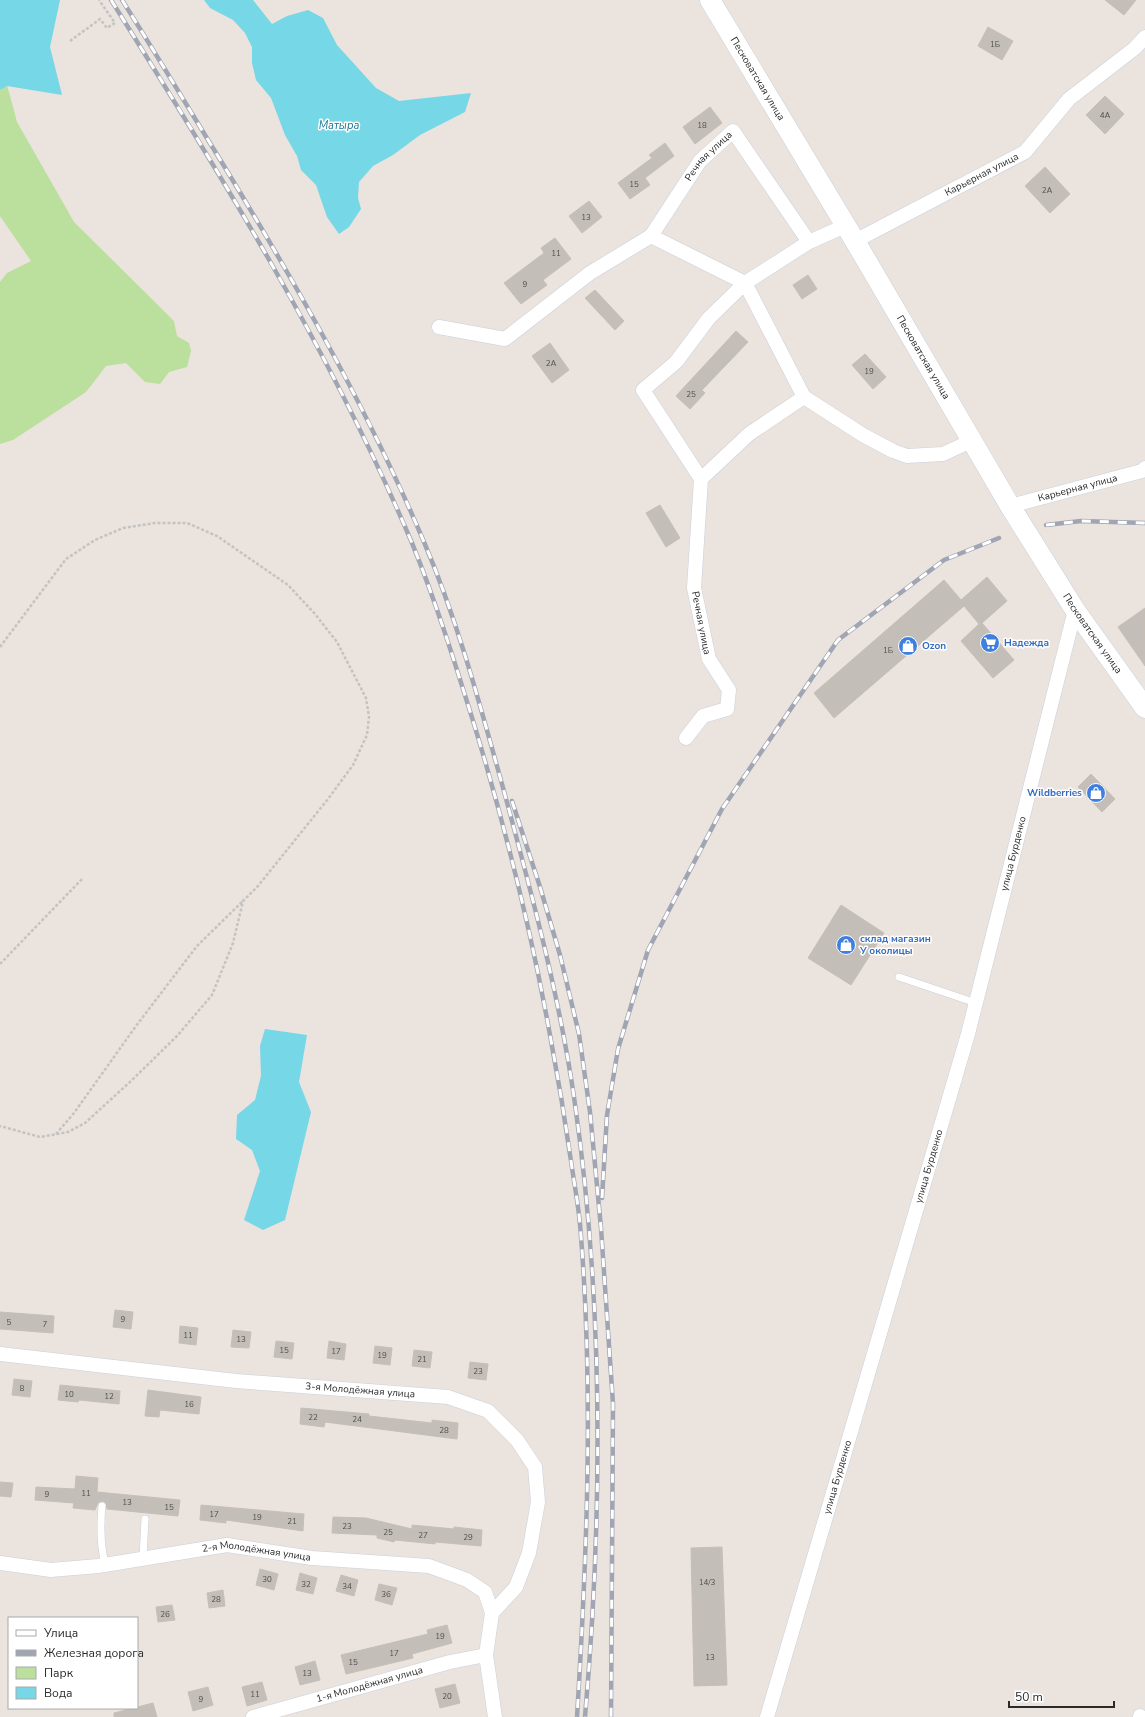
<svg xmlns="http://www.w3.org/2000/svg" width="1145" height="1717" font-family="'Nunito Sans',sans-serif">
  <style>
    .green { fill: #bbdf9c }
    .water { fill: #76d7e7 }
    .building { fill: #c4beb8; stroke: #c6bfb6 }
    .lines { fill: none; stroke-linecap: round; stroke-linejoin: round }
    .service-casing { stroke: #cbd0db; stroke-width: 8 }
    .minor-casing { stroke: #cbd0db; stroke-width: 15 }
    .secondary-casing { stroke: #cbd0db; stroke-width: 21 }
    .path { stroke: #c3c3c3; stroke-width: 2.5; stroke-dasharray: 3 2; stroke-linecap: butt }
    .service { stroke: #fff; stroke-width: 7 }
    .minor { stroke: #fff; stroke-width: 14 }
    .secondary { stroke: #fff; stroke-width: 20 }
    .rail-casing { stroke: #a0a5b3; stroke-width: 4.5 }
    .rail { stroke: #fff; stroke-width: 3; stroke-dasharray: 9; stroke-linecap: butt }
    .labels { text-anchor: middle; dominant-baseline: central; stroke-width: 3; stroke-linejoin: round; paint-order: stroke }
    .number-label { font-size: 8px; fill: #504f4e }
    .street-label { font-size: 10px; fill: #2a2a2a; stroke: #fff }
    .shop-label { font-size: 10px; font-weight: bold; fill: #366cbe; stroke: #fff; text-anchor: start }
    .water-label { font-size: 11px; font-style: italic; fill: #157793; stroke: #fff }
  </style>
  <rect width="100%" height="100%" fill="#ebe3dd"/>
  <polygon class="green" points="7,85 17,122 74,222 174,321 177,336 189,343 191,351 187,367 169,372 160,384 145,382 126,363 106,366 86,392 13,440 0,444 0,282 7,273 31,261 0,216 0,90"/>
  <g class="water">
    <polygon points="0,0 60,0 50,47 62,95 7,86 0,90"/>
    <polygon points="204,0 253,0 272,24 287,16 308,10 323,18 337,45 376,88 399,101 471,93 465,112 420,135 393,155 373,166 359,182 358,198 361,209 349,227 339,234 327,217 316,185 301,170 297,156 285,135 271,98 256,80 252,63 252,47 245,33 233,20 210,8"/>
    <polygon points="265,1029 307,1035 299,1082 311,1112 285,1220 263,1230 244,1220 260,1171 252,1150 236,1139 237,1115 255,1100 261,1076 260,1046"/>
  </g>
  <g class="building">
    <polygon points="1105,0 1136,0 1124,15"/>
    <polygon points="988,27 1013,41 1002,60 978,46"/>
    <polygon points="1105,96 1124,114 1105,134 1086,115"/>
    <polygon points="710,107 722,123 695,144 683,127"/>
    <polygon points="665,143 674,156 645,178 650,185 630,199 618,183 652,158 649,155"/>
    <polygon points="1045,167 1070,194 1050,213 1025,186"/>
    <polygon points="589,201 602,217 582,233 569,216"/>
    <polygon points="555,238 571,259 543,280 547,285 521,304 504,283 544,253 541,248"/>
    <polygon points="808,275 817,289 802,299 793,285"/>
    <polygon points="595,290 624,321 615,330 585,298"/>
    <polygon points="736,331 748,342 702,390 705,393 690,409 676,396"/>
    <polygon points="550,343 569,370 552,383 532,356"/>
    <polygon points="865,354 886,377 873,389 852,365"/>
    <polygon points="660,505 680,538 666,547 646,513"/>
    <polygon points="987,577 1007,601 982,623 1014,660 993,678 961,641 979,624 964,606 834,718 814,693 944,580 961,600"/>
    <polygon points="1145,608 1145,666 1118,627"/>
    <polygon points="1091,774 1115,799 1102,812 1078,787"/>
    <polygon points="841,905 884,933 851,985 808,958"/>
    <polygon points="115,1310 133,1312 131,1329 113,1327"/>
    <polygon points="0,1312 54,1316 53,1333 0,1329"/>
    <polygon points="180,1326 198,1328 196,1345 179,1343"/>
    <polygon points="233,1330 251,1332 249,1348 231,1347"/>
    <polygon points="276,1341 294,1343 292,1359 274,1357"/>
    <polygon points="329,1341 346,1344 344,1360 327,1358"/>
    <polygon points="375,1346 392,1348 390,1365 373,1363"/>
    <polygon points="414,1350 432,1352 430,1368 412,1366"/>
    <polygon points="470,1362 488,1364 486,1380 468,1378"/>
    <polygon points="14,1379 32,1381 30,1397 12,1395"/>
    <polygon points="60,1385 120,1391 119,1404 79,1400 78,1402 58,1400"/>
    <polygon points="148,1390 201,1397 199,1414 160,1410 159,1417 145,1416"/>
    <polygon points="301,1408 369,1414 369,1416 432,1423 432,1420 458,1423 457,1439 325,1422 324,1427 300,1424"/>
    <polygon points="76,1476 98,1478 97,1492 180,1500 178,1516 107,1509 106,1504 103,1501 98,1503 95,1510 73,1508 74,1503 35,1500 36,1487 75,1489"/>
    <polygon points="0,1482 13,1483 11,1497 0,1496"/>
    <polygon points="201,1505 304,1514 303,1531 226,1520 226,1523 200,1520"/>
    <polygon points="333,1517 366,1518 412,1529 412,1525 454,1529 454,1527 482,1530 481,1546 435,1542 435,1544 395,1540 394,1542 377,1538 377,1535 332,1533"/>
    <polygon points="722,1547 727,1685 694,1686 691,1548"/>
    <polygon points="260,1569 278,1574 274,1590 256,1585"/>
    <polygon points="300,1573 317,1578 313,1594 296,1590"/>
    <polygon points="341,1575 358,1580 354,1596 336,1591"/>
    <polygon points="379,1584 397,1588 392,1605 375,1600"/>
    <polygon points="223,1590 225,1606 209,1608 207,1593"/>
    <polygon points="172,1605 175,1620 158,1622 156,1607"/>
    <polygon points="447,1625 452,1643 412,1654 413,1658 346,1674 341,1655 428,1634 427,1630"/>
    <polygon points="315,1661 320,1680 300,1685 295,1667"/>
    <polygon points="262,1682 267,1700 247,1706 242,1687"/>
    <polygon points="455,1684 460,1703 440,1708 435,1689"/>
    <polygon points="208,1687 213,1705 193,1711 188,1692"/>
    <polygon points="153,1703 157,1717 114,1717 114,1713"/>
  </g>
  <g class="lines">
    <defs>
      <g id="service">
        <polyline points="899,977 976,1003"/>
        <path d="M 102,1506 C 100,1527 100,1544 105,1564"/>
        <polyline points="143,1558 145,1519"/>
      </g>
      <g id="minor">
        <path id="s1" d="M 651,236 L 700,161 L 733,131 L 809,242"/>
        <path id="s2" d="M 855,241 L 1025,152 L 1069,99 L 1135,48 L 1145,37"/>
        <polyline points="439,327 505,339 590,273 651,236 745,283 809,242 845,226"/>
        <polyline points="701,479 643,390 676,362 709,318 745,283 804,397 863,435 893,451 907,456 943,454 971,441"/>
        <path id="s3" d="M 1010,506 L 1142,471 L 1145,468"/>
        <polyline points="686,738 703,716 727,709 729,690 709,659 694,588 701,479 749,434 804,397"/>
        <path id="s4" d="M 0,1354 L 236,1381 L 448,1397 L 488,1411 L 517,1440 L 535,1467 L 538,1502 L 529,1553 L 516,1587 L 492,1613"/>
        <path id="s5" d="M 0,1563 L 51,1570 L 98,1566 L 227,1545 L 312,1558 L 429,1566 L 467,1580 L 485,1592 L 492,1613 L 486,1655 L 495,1717"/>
        <polyline points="1140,1716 1141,1717"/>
        <path id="s6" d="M 253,1717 L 450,1662 L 486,1655"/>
        <path id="s7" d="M 767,1717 L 968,1034 L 1075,610"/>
      </g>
      <g id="secondary">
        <path id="s8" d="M 710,0 L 855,241 L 1010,506 L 1075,610 L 1145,708"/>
      </g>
    </defs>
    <use href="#service" class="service-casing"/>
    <use href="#minor" class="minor-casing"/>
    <use href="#secondary" class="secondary-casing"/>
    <g class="path">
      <polyline points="70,41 100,19 107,28 115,23 99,0"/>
      <polyline points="0,647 66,559 95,540 123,528 155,523 187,523 217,536 288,585 315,614 337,642 366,698 369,717 367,735 353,765 328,799 258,886 243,901 233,943 212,995 177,1036 131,1081 85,1123 68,1132 40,1137 0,1126"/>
      <polyline points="0,964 83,878"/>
      <polyline points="56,1134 74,1113 136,1026 197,946 243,901"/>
    </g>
    <use href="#service" class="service"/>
    <use href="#minor" class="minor"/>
    <use href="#secondary" class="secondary"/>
    <defs>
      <g id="rail">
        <path d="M 111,0 C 221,175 331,352 412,543 C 436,602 455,663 474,724 C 505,826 531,930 550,1035 C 558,1077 565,1119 571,1161 C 574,1182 578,1203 580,1224 C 594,1388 587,1553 577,1717"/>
        <path d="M 122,0 C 153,49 183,99 213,148 C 291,275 366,405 424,542 C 459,624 481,709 505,795 C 532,895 559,995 574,1097 C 604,1303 603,1511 585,1717"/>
        <polyline points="1046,525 1081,521 1145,523"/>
        <polyline points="512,801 540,887 560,955 579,1034 590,1112 601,1228 613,1404 611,1717"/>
        <polyline points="602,1198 607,1115 618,1049 648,950 722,809 838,640 944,560 999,538"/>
      </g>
    </defs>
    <use href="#rail" class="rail-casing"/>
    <use href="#rail" class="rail"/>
  </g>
  <defs>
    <symbol id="supermarket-disc" viewBox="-11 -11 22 22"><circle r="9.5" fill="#3f7fe0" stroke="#fff"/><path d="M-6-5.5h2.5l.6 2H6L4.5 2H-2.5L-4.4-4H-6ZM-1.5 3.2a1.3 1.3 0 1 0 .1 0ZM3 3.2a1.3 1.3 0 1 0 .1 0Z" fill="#fff"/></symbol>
    <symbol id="shop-disc" viewBox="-11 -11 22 22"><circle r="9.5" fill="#3f7fe0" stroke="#fff"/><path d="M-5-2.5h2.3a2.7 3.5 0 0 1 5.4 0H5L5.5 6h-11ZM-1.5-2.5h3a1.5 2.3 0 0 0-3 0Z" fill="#fff"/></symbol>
  </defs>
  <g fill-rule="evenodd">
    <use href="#supermarket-disc" x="979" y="632" width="22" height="22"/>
    <use href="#shop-disc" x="897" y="635" width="22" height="22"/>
    <use href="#shop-disc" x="1085" y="782" width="22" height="22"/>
    <use href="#shop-disc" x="835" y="934" width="22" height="22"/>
  </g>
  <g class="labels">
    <g class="number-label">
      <text x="995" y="44">1Б</text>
      <text x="1105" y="115">4А</text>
      <text x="702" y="125">18</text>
      <text x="634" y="184">15</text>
      <text x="1047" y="190">2А</text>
      <text x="586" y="217">13</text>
      <text x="556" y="253">11</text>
      <text x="525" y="284">9</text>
      <text x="551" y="363">2А</text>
      <text x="869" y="371">19</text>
      <text x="691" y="394">25</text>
      <text x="888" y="650">1Б</text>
      <text x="123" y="1319">9</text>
      <text x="9" y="1322">5</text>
      <text x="45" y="1324">7</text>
      <text x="188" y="1335">11</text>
      <text x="241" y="1339">13</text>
      <text x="284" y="1350">15</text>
      <text x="336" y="1351">17</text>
      <text x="382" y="1355">19</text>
      <text x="422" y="1359">21</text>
      <text x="478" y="1371">23</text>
      <text x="22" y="1388">8</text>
      <text x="69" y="1394">10</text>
      <text x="109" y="1396">12</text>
      <text x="189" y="1404">16</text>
      <text x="313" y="1417">22</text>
      <text x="357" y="1419">24</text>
      <text x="444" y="1430">28</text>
      <text x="86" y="1493">11</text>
      <text x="47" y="1494">9</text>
      <text x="127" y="1502">13</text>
      <text x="169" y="1507">15</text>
      <text x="214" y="1514">17</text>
      <text x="257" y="1517">19</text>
      <text x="292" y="1521">21</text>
      <text x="347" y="1526">23</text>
      <text x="388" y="1532">25</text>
      <text x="423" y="1535">27</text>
      <text x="468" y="1537">29</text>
      <text x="267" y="1579">30</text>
      <text x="707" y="1582">14/3</text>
      <text x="306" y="1584">32</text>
      <text x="347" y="1586">34</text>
      <text x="386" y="1594">36</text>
      <text x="216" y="1599">28</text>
      <text x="165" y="1614">26</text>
      <text x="440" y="1636">19</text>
      <text x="394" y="1653">17</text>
      <text x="710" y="1657">13</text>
      <text x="353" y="1662">15</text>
      <text x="307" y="1673">13</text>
      <text x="255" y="1694">11</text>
      <text x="447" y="1696">20</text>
      <text x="201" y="1699">9</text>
    </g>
    <g class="street-label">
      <text stroke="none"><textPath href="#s8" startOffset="92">Песковатская улица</textPath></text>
      <text stroke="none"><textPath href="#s1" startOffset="99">Речная улица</textPath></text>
      <text stroke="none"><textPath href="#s2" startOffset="143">Карьерная улица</textPath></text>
      <text stroke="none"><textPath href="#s8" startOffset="416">Песковатская улица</textPath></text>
      <text stroke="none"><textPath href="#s3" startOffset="70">Карьерная улица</textPath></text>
      <text transform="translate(701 623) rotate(79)">Речная улица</text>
      <text stroke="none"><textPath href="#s8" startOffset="740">Песковатская улица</textPath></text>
      <text stroke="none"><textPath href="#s7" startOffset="898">улица Бурденко</textPath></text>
      <text stroke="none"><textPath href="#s7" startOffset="574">улица Бурденко</textPath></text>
      <text stroke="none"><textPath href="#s4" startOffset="362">3-я Молодёжная улица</textPath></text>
      <text stroke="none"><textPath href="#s7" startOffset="250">улица Бурденко</textPath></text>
      <text stroke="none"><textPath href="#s5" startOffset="259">2-я Молодёжная улица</textPath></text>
      <text stroke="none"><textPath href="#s6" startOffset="121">1-я Молодёжная улица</textPath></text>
    </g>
    <g class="shop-label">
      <text x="1004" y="643">Надежда</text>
      <text x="922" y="646">Ozon</text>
      <text x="1082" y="793" text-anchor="end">Wildberries</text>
      <text x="860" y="939">склад магазин<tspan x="860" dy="12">У околицы</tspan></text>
    </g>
    <g class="water-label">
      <text x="339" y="125">Матыра</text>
    </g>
  </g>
  <rect x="8" y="1617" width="130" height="92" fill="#ffffff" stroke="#aaaaaa"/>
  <rect x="16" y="1630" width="20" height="6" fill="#ffffff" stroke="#aaaaaa"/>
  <text x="44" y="1637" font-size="12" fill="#2a2a2a">Улица</text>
  <rect x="16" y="1650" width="20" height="6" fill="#a0a5b3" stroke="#aaaaaa"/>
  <text x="44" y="1657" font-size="12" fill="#2a2a2a">Железная дорога</text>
  <rect x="16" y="1667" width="20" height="12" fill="#bbdf9c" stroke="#aaaaaa"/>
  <text x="44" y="1677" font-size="12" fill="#2a2a2a">Парк</text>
  <rect x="16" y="1687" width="20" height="12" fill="#76d7e7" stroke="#aaaaaa"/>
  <text x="44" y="1697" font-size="12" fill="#2a2a2a">Вода</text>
  <path d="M1009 1701v6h105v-6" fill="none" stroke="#2a2a2a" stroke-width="2"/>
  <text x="1015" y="1701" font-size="12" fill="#2a2a2a" stroke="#ffffff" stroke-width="3" paint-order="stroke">50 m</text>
</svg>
